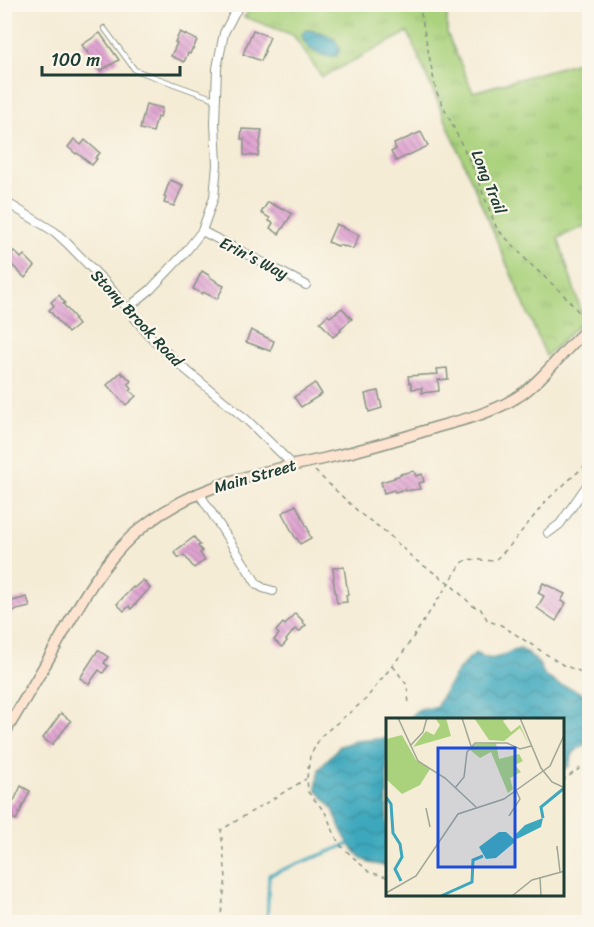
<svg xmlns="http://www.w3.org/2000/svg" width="594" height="927" font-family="Sriracha,sans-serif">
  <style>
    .grass { fill: url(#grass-tufts); stroke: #648858; stroke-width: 1.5 }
    .water { fill: url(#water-waves); stroke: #2e7278; stroke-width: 1.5 }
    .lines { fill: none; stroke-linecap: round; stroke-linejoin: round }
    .stream { stroke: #3da8bd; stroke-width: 3 }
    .building { fill: url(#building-back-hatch) }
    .lane-casing { stroke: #8a9485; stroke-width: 6 }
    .street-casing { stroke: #8a9485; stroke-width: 10 }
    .secondary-casing { stroke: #8a9485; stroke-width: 13 }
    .path { stroke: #8a9485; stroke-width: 1.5; stroke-dasharray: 4.5 4.5; stroke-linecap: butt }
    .lane { stroke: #fff; stroke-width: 4 }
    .street { stroke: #fff; stroke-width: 8 }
    .secondary { stroke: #fde4d0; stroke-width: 10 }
    .labels { text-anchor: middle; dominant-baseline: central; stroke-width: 4.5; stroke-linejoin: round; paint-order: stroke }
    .street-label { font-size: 16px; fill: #1f3d34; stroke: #fbf7ec }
    .inset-river { fill: none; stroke: #3da8bd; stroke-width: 3 }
    .inset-road { fill: none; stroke: #9fa695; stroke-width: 1.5 }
    .view { fill: #1d4ed8; fill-opacity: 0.15; stroke: #1d4ed8; stroke-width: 3 }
    .inset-edge { fill: none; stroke: #1f3d34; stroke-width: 3 }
  </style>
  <defs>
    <pattern id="grass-tufts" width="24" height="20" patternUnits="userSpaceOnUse" patternTransform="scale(1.5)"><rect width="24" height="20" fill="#aad27d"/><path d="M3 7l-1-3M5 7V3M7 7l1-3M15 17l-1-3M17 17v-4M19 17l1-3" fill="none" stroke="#92b56d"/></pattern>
    <pattern id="water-waves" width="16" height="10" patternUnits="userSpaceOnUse" patternTransform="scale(1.5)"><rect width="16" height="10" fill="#3da8bd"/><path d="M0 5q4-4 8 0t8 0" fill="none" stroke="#338a9a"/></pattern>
    <pattern id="building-back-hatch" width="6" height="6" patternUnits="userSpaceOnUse" patternTransform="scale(1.5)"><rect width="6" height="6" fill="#e0a3d2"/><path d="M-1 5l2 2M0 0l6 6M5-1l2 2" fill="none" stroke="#b586ab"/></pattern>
  </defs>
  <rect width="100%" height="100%" fill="#fbf7ec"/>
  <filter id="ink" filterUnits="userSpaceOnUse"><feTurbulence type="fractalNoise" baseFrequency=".0167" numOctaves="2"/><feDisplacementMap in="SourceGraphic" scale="12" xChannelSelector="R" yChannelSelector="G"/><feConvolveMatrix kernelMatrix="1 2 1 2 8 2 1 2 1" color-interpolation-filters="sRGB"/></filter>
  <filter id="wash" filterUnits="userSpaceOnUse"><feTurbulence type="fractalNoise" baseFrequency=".008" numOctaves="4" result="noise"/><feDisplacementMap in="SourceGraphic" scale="24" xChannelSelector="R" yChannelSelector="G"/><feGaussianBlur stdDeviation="1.35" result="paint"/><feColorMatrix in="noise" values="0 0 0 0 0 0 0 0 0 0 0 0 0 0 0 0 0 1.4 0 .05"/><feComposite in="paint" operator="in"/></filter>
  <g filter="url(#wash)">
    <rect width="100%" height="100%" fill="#f5ecd6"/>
    <polygon class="grass" points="254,5 447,5 447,33 473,92 589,59 589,224 558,238 584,320 546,356 408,32 322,77 293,35 244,17"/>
    <g class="water">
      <path d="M 306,30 C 320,31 336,35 340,49 L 337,56 C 322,58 304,50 302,34 Z"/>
      <path d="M 520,649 L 528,653 L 539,664 L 545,676 L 559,685 L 570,688 L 589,696 L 589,742 C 576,750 572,750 569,766 L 563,770 L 562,720 L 410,720 C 415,707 423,708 436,708 C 445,690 459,664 476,653 C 497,666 501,652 520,649 Z"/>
      <polygon points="387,738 387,866 369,863 360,857 349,844 341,830 333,809 316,789 319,769 340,746 355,741"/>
    </g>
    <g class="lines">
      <polyline class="stream" points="267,922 269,875 349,844"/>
    </g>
    <g id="blocks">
      <g class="building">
        <polygon points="253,30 270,37 264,51 265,51 261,61 243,54"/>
        <polygon points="180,32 197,40 193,49 192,49 190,54 188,53 184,62 171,56 177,43 175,42"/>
        <polygon points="100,33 119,60 100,71 82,45"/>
        <polygon points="146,104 162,108 160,118 157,117 153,132 140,129"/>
        <polygon points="242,129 262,130 258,156 244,155 244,139 241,139"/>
        <polygon points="421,132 428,146 396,161 391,152 396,149 394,144"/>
        <polygon points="74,139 81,145 85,140 100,153 95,158 97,159 92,165 77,153 76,154 68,147"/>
        <polygon points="170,180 183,185 174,206 164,203 166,197 164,197"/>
        <polygon points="268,202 282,209 283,208 292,214 279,234 270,228 273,223 269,221 270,218 261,213"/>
        <polygon points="336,224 343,227 343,228 359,235 353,249 345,246 344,247 339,245 338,246 328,242"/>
        <polygon points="14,251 21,258 24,255 35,266 25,278 7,260"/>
        <polygon points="202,271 210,276 210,277 216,281 216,282 224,286 217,299 203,292 202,294 193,289"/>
        <polygon points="59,295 65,303 63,304 75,318 74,320 78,325 68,333 49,310 54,306 51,302"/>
        <polygon points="342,308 352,319 340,329 341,331 333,337 320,322 328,315 330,317"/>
        <polygon points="251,330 274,341 270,351 246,342"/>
        <polygon points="447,368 448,379 438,380 439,391 422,393 422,388 412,389 411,383 409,383 408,376 438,374 437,369"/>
        <polygon points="121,372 123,375 124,374 131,381 128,384 132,389 130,391 136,396 126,405 107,385"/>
        <polygon points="315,383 322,394 301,407 294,397"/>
        <polygon points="378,391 382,408 369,412 365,394"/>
        <polygon points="414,471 416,476 422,474 424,482 418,483 420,489 405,491 405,489 395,492 394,490 384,493 381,482 395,478 394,477 401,475 400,474"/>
        <polygon points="296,505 309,531 308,532 311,538 300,544 297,538 296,539 282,513"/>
        <polygon points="194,537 200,545 198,546 202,551 200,553 205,560 194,568 184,555 179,558 174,552"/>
        <polygon points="344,567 348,594 346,595 347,602 337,603 333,579 334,578 333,568"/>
        <polygon points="143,580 150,588 131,609 129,606 124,611 117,604 133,587 134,588"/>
        <polygon points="543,583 565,594 561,601 566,603 556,621 537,608 544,596 538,593"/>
        <polygon points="4,593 7,593 9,602 27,597 30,607 12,611 12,614 4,616"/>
        <polygon points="295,613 303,621 302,622 306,625 299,632 295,629 286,640 287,641 282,647 274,640 279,634 276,631 283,623 285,625"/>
        <polygon points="98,650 108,657 104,663 108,666 103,673 99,670 89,684 80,678"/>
        <polygon points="61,713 71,721 52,745 43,738"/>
        <polygon points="21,786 30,791 16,820 4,814 12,800 14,801"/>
      </g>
    </g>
  </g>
  <g filter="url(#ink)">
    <use href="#blocks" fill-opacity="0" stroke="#8a9485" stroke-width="1.5"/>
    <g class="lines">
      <defs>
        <polyline id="lane" points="104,28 135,70 215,99"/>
        <g id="street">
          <polyline points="4,201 55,232 67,243 107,284 147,333 175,361 247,420 292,464"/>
          <polyline points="202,231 306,285"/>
          <polyline points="129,311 135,302 150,290 183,255 202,231 214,197 217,165 215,123 217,68 224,33 235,12 242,4"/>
          <polyline points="199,493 257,584 263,588 273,591"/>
          <polyline points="548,533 560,524 590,481"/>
        </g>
        <path id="secondary" d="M 4,734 C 22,704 40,674 57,644 C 79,605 99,567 132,536 C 187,486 253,474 323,459 C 362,450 400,439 437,427 C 463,420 491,413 514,399 C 542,383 564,348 590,327"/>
      </defs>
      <use href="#lane" class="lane-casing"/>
      <use href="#street" class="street-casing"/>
      <use href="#secondary" class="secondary-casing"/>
      <g class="path">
        <polyline points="419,4 436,91 473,168 497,229 515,247 527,261 562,293 584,318"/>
        <polyline points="315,471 362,515 386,532 414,559 449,583 473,606 480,608 488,621 501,625 563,665 579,671 586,678 590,684"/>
        <polyline points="393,666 407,685 409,704"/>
        <polyline points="562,781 590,761"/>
        <polyline points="387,877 369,872 339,844 325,812 308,792 307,778 310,756 321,736 365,700 404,651 462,563 468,559 494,561 508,548 547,500 590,461"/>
        <polyline points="220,922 226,878 221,830 306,779"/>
      </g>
      <use href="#lane" class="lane"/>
      <use href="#street" class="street"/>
      <use href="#secondary" class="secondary"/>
    </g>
  </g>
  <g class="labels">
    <g class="street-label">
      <text transform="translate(489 182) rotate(68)">Long Trail</text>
      <text transform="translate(254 258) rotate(27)">Erin's Way</text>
      <text transform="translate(137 318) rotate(47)">Stony Brook Road</text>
      <text transform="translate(255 476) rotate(-16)">Main Street</text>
    </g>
  </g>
  <g transform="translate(386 718)">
    <rect width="178" height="178" fill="#f5ecd6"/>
    <path d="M 49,0 L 60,0 L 65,18 L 27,29 L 40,13 L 48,17 L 54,7 ZM 88,0 L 122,0 L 117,3 L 125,14 L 134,7 L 143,27 L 134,10 L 118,23 L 103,22 ZM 16,17 L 30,42 L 44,51 L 34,67 L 16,76 L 0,61 L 0,21 ZM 110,25 L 113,41 L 133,36 L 137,43 L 129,47 L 135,54 L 124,60 L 127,71 L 122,75 L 105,34 L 94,40 L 84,32 L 89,26 Z" fill="#aad27d"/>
    <path d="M 157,100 L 155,109 L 131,121 L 129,117 L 139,107 ZM 113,114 L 120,114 L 130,123 L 110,140 L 100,141 L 93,129 Z" fill="#3da8bd"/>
    <path class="inset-river" d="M 0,79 L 5,86 L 7,115 L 14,126 L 16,139 L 9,151 L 15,163M 157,100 L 155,89 L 177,71M 55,178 L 86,164 L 87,142 L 97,138"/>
    <path class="inset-road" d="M 12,0 L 32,43 L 59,60 L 90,89M 76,0 L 85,28M 134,0 L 155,50 L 166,64 L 179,70M 24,28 L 37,14 L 41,0M 69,70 L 78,59 L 81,34 L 89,25 L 121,25 L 134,31 L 145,28M 40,90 L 44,109M 123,98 L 134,81 L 130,72M 171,132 L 171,128 L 174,154M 154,159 L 155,178M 0,175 L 30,158 L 72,96 L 118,81 L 164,48 L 179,15M 126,178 L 146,162 L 179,153"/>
    <path class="view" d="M 52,30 L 129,30 L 129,149 L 52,149 Z"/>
    <rect width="178" height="178" class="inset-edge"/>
  </g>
  <rect width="594" height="927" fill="none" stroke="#fbf7ec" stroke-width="24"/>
  <path d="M42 66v9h138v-9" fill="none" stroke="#1f3d34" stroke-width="3"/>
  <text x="51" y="66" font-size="18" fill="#1f3d34" stroke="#fbf7ec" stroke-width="4.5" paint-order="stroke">100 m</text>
</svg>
